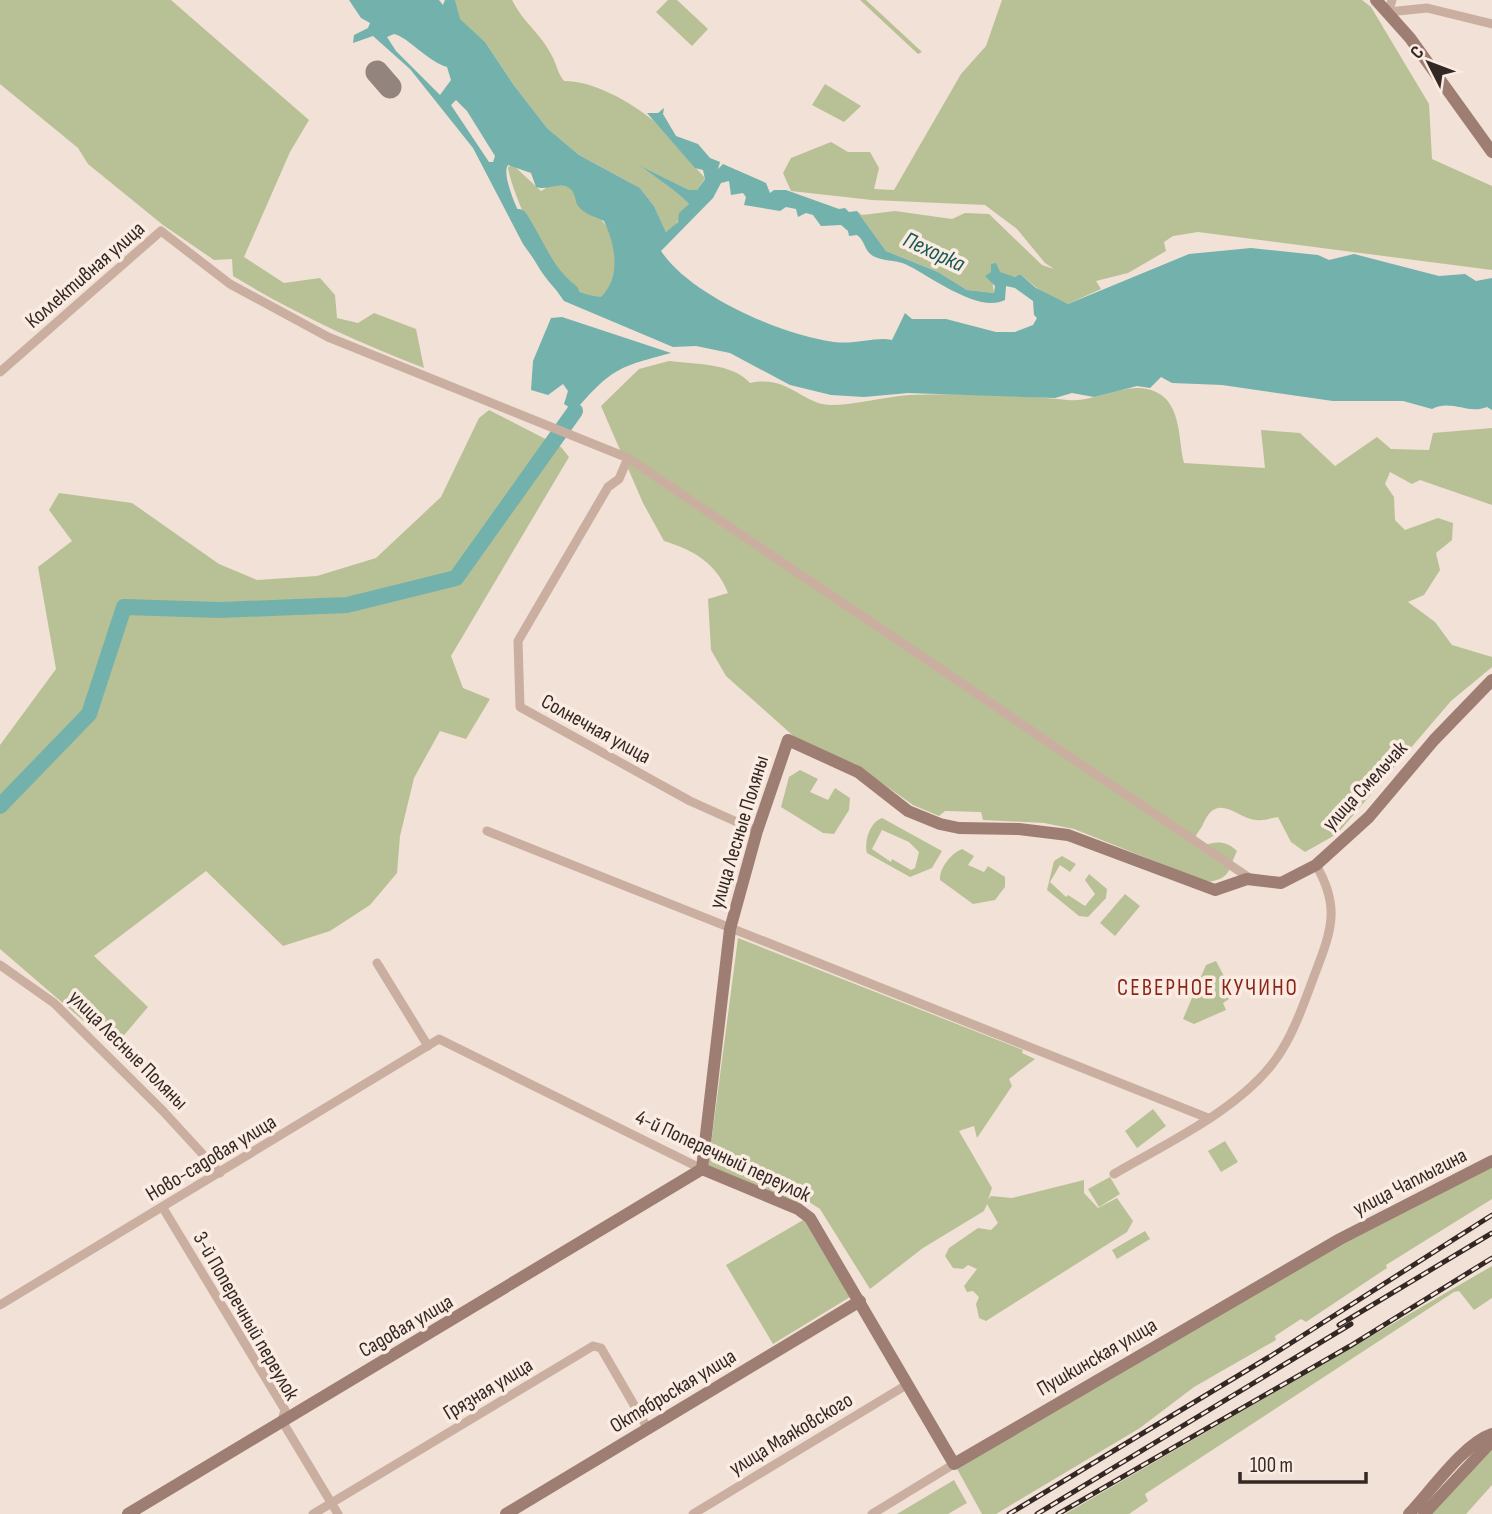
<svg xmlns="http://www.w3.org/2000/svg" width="1492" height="1514" font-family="'Sofia Sans Condensed',sans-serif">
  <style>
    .green { fill: #b8c195; fill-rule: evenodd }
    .water { fill: #73b1ac; fill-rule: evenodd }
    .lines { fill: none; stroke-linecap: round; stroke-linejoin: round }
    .river { stroke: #73b1ac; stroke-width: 16 }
    .taxiway { stroke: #93847d; stroke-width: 23 }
    .street { stroke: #caafa1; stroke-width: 9 }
    .secondary { stroke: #9e7d73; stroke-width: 12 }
    .rail-casing { stroke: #342824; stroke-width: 5 }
    .rail { stroke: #faece2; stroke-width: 2.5; stroke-dasharray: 8; stroke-linecap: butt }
    .labels { text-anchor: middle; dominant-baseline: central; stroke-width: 7; stroke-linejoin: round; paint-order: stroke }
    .street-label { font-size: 21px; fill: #342824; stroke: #faece2 }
    .water-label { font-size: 23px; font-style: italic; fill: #185855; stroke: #faece2 }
    .neighbourhood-label { font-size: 23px; letter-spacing: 2px; fill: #882719; stroke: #faece2 }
  </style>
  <rect width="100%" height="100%" fill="#f2e1d6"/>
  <g class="green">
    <path d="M 0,0 L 171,0 L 309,120 L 290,152 L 244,257 L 284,283 L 320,278 L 335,295 L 337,318 L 358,323 L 374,313 L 416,329 L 424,368 C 357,342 294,313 233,276 L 232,259 L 214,260 L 163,225 L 88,164 L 78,148 L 0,84 Z"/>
    <path d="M 455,0 L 512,0 C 522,21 542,35 552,56 C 557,65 557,72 564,81 C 595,81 630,102 654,121 L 705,178 L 697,190 L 689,190 L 641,167 C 659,179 674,189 689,204 L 673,228 L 666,232 L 654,206 L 640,188 L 579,155 L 547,128 L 513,84 L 485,42 L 459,19 Z"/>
    <polygon points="668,0 677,0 708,29 692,46 656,12"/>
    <polygon points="860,0 866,0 922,52 918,54"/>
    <polygon points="1002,0 1362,0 1371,7 1429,104 1432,159 1492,186 1492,270 1198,232 1173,236 1164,242 1166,251 1128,273 1096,281 1101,289 1068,304 1043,293 1020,274 1016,277 991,272 994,293 967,290 938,272 886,251 857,211 862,215 895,211 952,219 965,213 989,214 1042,265 1054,269 1045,263 1017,229 985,205 872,200 791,191 783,173 791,158 831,142 848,152 870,152 879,168 874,189 894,190 961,74 986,46"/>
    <polygon points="825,84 861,106 844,122 812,105"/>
    <path d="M 513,165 L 541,191 L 553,184 L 575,188 L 618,240 L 616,266 L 608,295 L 596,299 C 585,294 569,290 560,282 C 546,269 509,185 508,167 Z"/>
    <path d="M 669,361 C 694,364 733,363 750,383 C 789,375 801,404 830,405 C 856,405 883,397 909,395 C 960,393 1017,395 1068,400 C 1097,403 1128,379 1156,392 C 1182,404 1178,440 1184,463 L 1265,468 L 1261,430 L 1300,433 L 1335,466 L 1377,437 L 1391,449 L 1429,450 L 1433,433 L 1492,428 L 1492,505 L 1420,480 L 1412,484 L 1390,472 L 1385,484 L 1394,497 L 1395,520 L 1405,530 L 1438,518 L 1453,523 L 1452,540 L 1436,553 L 1440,570 L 1424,595 L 1408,602 L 1435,622 L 1452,645 L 1492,657 L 1492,667 L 1451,701 L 1337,834 L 1305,852 L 1291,842 L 1278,817 C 1271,818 1263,821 1256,820 C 1237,818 1218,792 1204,822 C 1201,830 1196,833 1194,841 L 1200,847 C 1215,841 1225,840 1237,851 C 1228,869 1232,879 1207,882 L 1074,829 L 1044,823 L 983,820 L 981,812 L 945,811 L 939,816 L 913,805 L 855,764 L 799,741 L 726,676 L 711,650 L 708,599 L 728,593 C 717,564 694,550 664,541 L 643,503 L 601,406 L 639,369 Z"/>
    <polygon points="489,410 561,447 569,457 451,656 463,688 490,699 466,739 440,731 414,778 400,836 397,873 370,905 330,931 283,946 206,871 94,956 148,1007 114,1047 0,949 0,745 56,669 38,567 72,541 49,510 59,493 132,503 219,564 257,580 317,576 376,558 441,497 479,418"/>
    <polygon points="800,770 818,779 810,792 828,800 835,788 850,798 849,810 834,834 823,833 781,807 789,777"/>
    <path d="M 882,818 L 942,851 L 932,868 L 910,877 L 867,853 C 864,841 870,822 882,818 ZM 882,830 L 909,842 L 919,852 L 915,868 L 911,870 L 892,859 L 891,862 L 872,849 Z"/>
    <path d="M 962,849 L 974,856 L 968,865 L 984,872 L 988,866 L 1005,877 L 1005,887 L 995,900 L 973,904 L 940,880 C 939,869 951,853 962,849 Z"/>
    <polygon points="1062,856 1076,864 1070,872 1060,865 1050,882 1066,897 1068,895 1085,906 1095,894 1085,880 1089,874 1107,889 1106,898 1088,917 1079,916 1047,890 1054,861"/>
    <polygon points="1125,894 1140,906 1115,936 1100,923"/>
    <polygon points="738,938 1023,1050 1022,1053 1035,1059 1009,1079 1012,1086 977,1138 974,1126 959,1131 992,1188 988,1200 991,1196 1012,1198 1084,1180 1084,1193 1098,1208 1117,1198 1133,1221 1127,1232 986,1321 979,1318 976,1304 979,1297 973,1291 967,1292 964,1286 977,1269 968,1265 963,1269 953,1268 945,1256 949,1248 978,1228 991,1230 998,1223 987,1204 984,1211 923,1248 870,1289 820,1209 806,1200 800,1204 708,1167"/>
    <polygon points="1216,961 1226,980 1221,983 1229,999 1223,1003 1226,1010 1194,1024 1183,1019 1206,965"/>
    <polygon points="1153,1109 1166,1126 1137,1148 1125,1131"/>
    <polygon points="1225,1141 1238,1162 1221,1172 1208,1151"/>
    <polygon points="1492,1166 1492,1199 1386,1265 1387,1268 1306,1322 1301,1319 1275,1336 1276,1340 1194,1387 1140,1428 996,1514 982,1514 956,1467 1350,1238"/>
    <polygon points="1110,1177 1120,1194 1099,1207 1088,1189"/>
    <polygon points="805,1219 850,1297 773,1344 726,1265"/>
    <polygon points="1145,1231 1150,1239 1117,1259 1112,1250"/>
    <polygon points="1492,1266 1492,1298 1474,1310 1459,1291 1454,1292 1145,1494 1148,1501 1129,1514 1065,1514"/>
    <polygon points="1492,1445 1492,1485 1466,1514 1427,1514"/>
    <polygon points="954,1480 967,1503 948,1514 897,1514"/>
  </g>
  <g class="water">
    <path d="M 349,0 L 439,0 L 443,5 L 445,0 L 455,0 L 460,19 L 485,42 L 513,84 L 547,128 L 579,155 L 640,188 L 654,206 L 666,232 L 678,222 L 679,213 L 689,204 C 674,189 658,179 640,166 L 689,190 L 697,190 L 705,179 L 703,170 L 695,168 L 647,113 L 658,113 L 664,108 L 663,114 L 676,136 L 698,144 L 710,158 L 720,162 L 718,169 L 723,164 L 766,183 L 770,193 L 774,190 L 786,190 L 839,209 L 845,208 L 849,212 L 857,211 L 886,251 L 938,272 L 967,290 L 994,293 L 995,286 L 985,276 L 991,272 L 991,264 L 996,263 L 1000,272 L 1015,277 L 1020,274 L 1036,288 L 1068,304 L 1189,254 L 1251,248 L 1318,255 L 1329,260 L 1354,254 L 1439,276 L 1465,274 L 1476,281 L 1492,278 L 1492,410 L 1487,407 C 1468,415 1452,399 1432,409 L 1403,401 L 1333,401 L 1222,385 L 1172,383 L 1161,377 L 1150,388 L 1137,386 L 1094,397 L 1072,393 L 1055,398 L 908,393 L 864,397 L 831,395 L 790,385 L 730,353 L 696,346 L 673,347 L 564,301 L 523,244 L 473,148 L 410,69 L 373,36 L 353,43 L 354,35 L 368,28 L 370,23 L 361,18 ZM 394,34 C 408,37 427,61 447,67 L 451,80 L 440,95 L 396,51 L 387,37 ZM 456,100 L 467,111 L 495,156 L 493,162 L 489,162 L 451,105 ZM 508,165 L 531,173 L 536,187 C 547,191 559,181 569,188 C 577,193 574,202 579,207 C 586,215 594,216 604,221 C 615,244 622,277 601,297 C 588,296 564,288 556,278 C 543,263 497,180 508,165 ZM 729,181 L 731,195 L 743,193 L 746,197 L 744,205 L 780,211 L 786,207 L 796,209 L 798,217 L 806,213 L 813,215 L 821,226 L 841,225 L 848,231 L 849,236 L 857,235 C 865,240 864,251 873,256 C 881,261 896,260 905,264 C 929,275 978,314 1005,300 L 1006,286 L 1015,288 L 1033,301 L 1034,315 L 1037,318 L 1033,325 L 1015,332 L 996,332 L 946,319 L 912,319 L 905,313 L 892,340 C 877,336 855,345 834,342 C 782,335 691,296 661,251 L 713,198 L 721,183 Z"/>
    <path d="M 562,317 L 671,353 C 618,367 611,369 575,411 L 564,404 L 568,391 L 563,384 L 548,395 L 531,390 L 533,361 L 551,318 Z"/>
  </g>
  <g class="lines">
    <g class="river">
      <path d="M 519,217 C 536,242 545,273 571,292"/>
      <polyline points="0,806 89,714 124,607 220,610 347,605 456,578 575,411"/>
    </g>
    <polyline class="taxiway" points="377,72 390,87"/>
    <g class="street">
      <polyline points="1392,0 1388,12 1427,8 1492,24"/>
      <polyline points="0,372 161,231 230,284 328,337 628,458 1251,879"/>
      <polyline points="628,458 619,479 608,487 518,641 520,707 690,801 757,831"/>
      <polyline points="487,831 1208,1118"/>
      <polyline points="377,963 428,1046"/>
      <polyline points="0,965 54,1003 163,1111 220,1173"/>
      <path d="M 1114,1174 C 1165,1144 1241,1109 1276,1059 C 1294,1034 1305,1000 1316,971 C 1332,929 1340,906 1316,865"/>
      <polyline points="163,1208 285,1410 282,1421 338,1514"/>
      <polyline points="0,1305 439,1039 702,1169"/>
      <polyline points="313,1514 593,1346 601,1348 648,1429"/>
      <polyline points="693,1514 908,1384"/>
      <polyline points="872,1514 954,1464"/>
    </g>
    <g class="secondary">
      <polyline points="1376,0 1410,38 1492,152"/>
      <polyline points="702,1169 730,929 757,831 788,740 858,772 908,811 940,824 959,828 1019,829 1068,835 1215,890 1247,879 1281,883 1316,865 1369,817 1434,740 1492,680"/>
      <polyline points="702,1169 798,1209 810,1218 954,1464 1340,1239 1492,1161"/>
      <polyline points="128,1514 702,1169"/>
      <polyline points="506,1514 860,1301"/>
      <path d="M 1409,1514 C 1431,1491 1463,1444 1492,1434"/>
      <polyline points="1424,1514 1492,1441"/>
    </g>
    <defs>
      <g id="rail">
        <polyline points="1339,1325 1492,1233"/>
        <polyline points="1009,1514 1269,1357 1492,1215"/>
        <polyline points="1037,1514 1351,1324"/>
        <polyline points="1058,1514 1350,1346 1492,1258"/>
      </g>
    </defs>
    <use href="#rail" class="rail-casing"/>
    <use href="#rail" class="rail"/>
  </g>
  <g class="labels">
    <g class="street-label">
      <text transform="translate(85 275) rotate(-41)">Коллективная улица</text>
      <text transform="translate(596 729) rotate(29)">Солнечная улица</text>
      <text transform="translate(1365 786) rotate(-47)">улица Смельчак</text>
      <text transform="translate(739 832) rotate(-73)">улица Лесные Поляны</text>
      <text transform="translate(128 1050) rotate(45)">улица Лесные Поляны</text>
      <text transform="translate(723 1156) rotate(25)">4-й Поперечный переулок</text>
      <text transform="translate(211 1158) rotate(-31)">Ново-садовая улица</text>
      <text transform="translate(1410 1182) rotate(-27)">улица Чаплыгина</text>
      <text transform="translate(246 1316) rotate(60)">3-й Поперечный переулок</text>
      <text transform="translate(406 1326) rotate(-30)">Садовая улица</text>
      <text transform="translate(1097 1357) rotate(-30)">Пушкинская улица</text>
      <text transform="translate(488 1389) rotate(-31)">Грязная улица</text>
      <text transform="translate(673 1391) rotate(-31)">Октябрьская улица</text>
      <text transform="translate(791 1434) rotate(-31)">улица Маяковского</text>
    </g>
    <g class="water-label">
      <text transform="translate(934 252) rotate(25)">Пехорка</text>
    </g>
    <g class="neighbourhood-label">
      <text x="1208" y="988">СЕВЕРНОЕ КУЧИНО</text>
    </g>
  </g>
  <g transform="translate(1429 63) rotate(312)" stroke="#faece2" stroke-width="5" paint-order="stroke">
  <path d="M0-5L12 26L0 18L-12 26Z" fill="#342824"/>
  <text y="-10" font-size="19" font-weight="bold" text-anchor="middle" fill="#342824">С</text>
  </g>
  <path d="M1240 1472v10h126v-10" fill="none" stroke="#342824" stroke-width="3.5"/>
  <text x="1250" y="1472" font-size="21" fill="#342824" stroke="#faece2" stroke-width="5" paint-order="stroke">100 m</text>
</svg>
